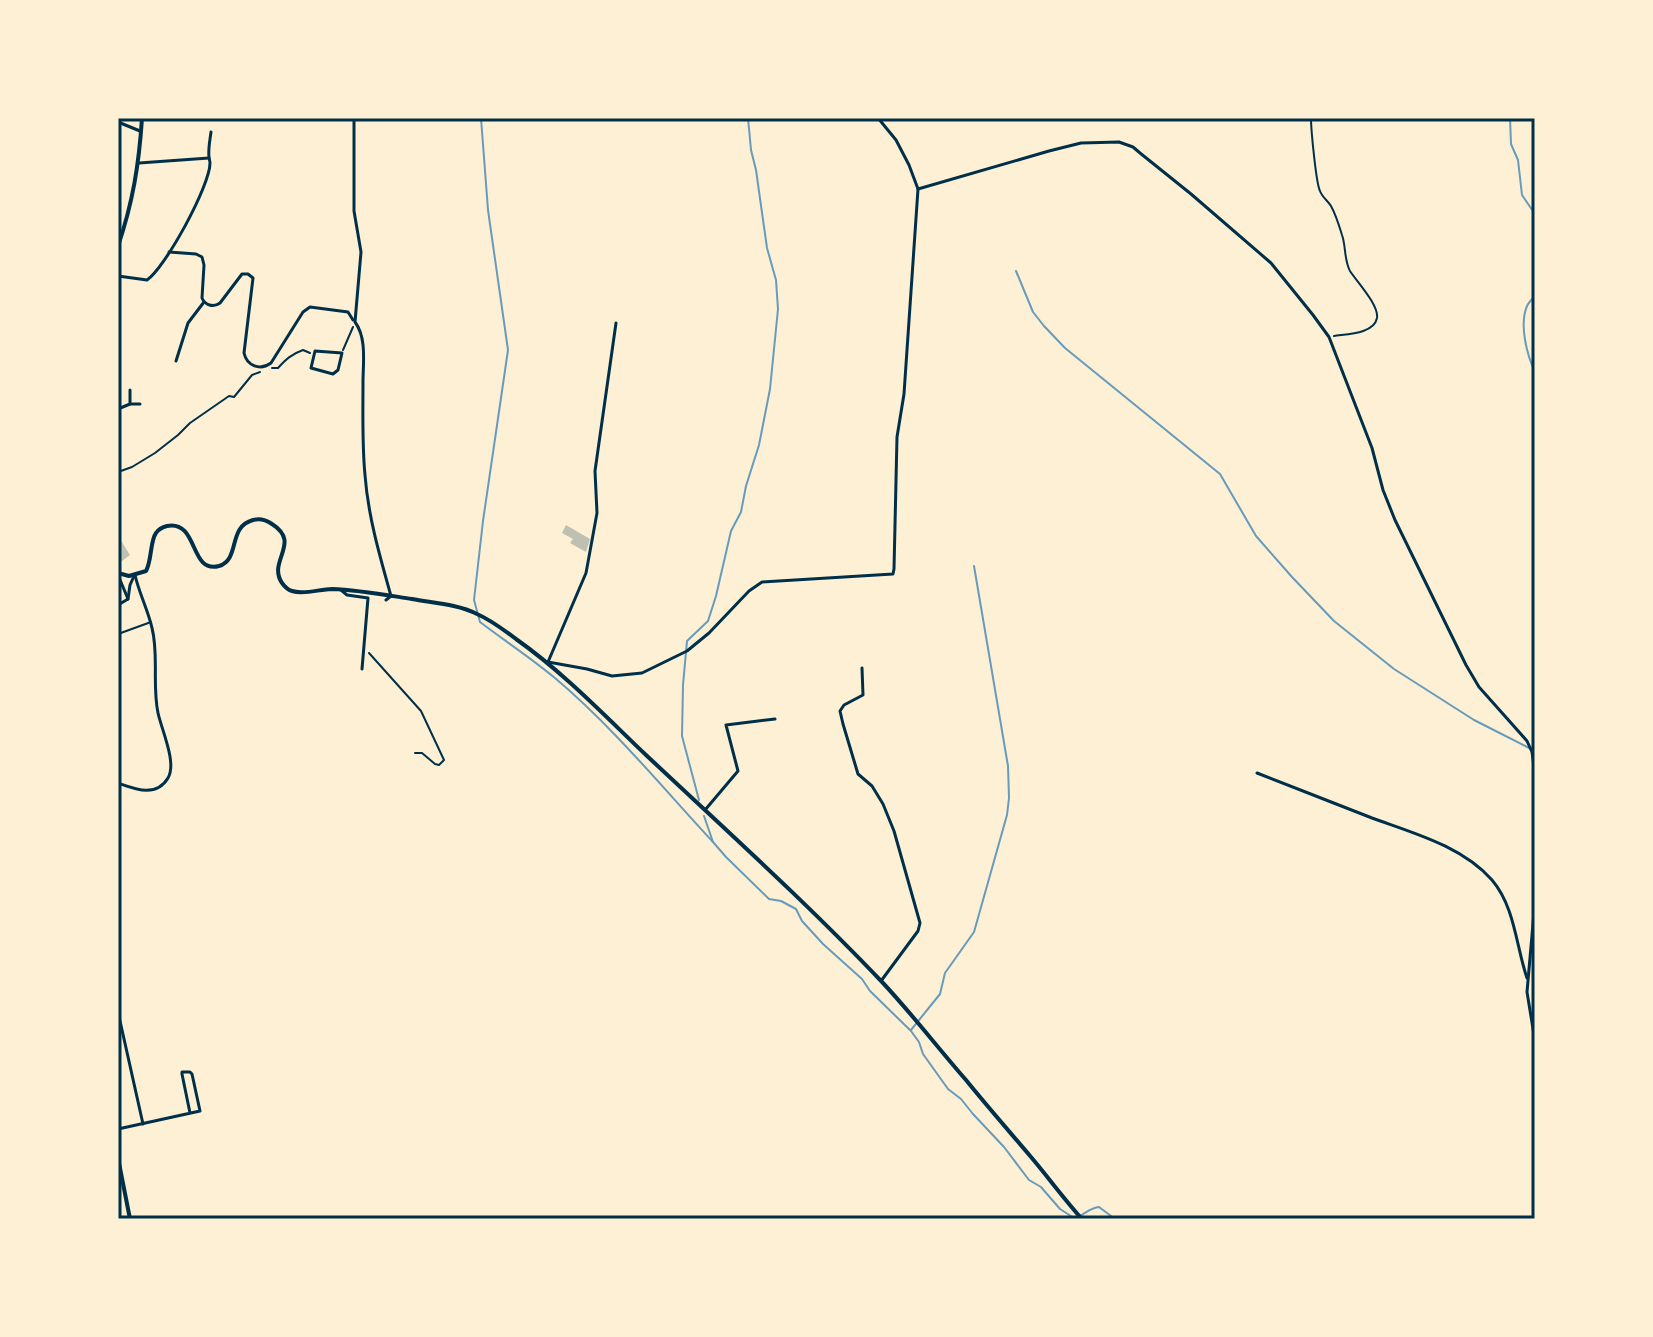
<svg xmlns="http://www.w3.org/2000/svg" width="1653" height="1337" font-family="Jost,sans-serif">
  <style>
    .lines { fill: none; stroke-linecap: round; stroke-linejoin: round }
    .stream { stroke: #669bbc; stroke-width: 2 }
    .building { fill: #bec0b2 }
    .path { stroke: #003049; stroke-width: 2 }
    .pedestrian { stroke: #003049; stroke-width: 2 }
    .minor { stroke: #003049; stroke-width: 3 }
    .tertiary { stroke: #003049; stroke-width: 4 }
    .secondary { stroke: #003049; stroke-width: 4 }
    .neatline { fill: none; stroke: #003049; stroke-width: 3 }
  </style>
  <rect width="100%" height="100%" fill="#fdf0d5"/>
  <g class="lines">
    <g class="stream">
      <path d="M 481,118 L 488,210 L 508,350 L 483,521 L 474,600 L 480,622 C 505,641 531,658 555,678 C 613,727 662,787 713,842"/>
      <polyline points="1510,118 1511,144 1518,160 1522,195 1535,214"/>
      <polyline points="1016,271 1033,312 1044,326 1065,348 1220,474 1256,536 1292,577 1334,621 1394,669 1474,720 1531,749 1535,744"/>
      <path d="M 1535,296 C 1532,299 1529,302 1527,306 C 1519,325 1527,355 1535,372"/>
      <polyline points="699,800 682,736 683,685 687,641 708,621 716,596 731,531 741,512 746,486 759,445 770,389 778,309 776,280 767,248 756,170 751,150 748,118"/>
      <path d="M 704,816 L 713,842 L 726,857 L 769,899 L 781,901 L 796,909 L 802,921 L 823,944 L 862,979 L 870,991 L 911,1031 L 919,1042 L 923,1054 L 948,1089 L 961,1099 L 973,1114 L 1004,1147 L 1029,1180 L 1041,1187 L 1060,1209 L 1074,1218 C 1083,1216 1089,1208 1099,1207 L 1115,1219"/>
      <polyline points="911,1030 940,994 945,973 974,932 1007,815 1009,798 1008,766 974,566"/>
    </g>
  </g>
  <g class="building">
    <polygon points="566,525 590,539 586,552 570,543 573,539 562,533"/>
    <polygon points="118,536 130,555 118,564"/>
  </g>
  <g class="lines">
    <g class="path">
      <path d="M 1311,118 C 1311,129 1316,183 1320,191 C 1322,197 1328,201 1331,206 C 1336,215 1339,225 1342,235 C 1346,246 1344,260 1350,271 C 1357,282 1379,305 1377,318 C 1374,334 1346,334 1334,336"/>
      <polyline points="343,350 353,327"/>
      <path d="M 272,368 L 278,368 C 286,359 292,354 303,350 L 310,353"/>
      <polyline points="118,472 132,467 155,453 178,435 190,423 229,396 234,397 252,375 260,372"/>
      <polyline points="369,653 421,711 444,760 439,765 435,764 422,753 415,753"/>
    </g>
    <polyline class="pedestrian" points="118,634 151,622"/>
    <g class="minor">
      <path d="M 354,118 L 354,211 L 361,252 L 355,322 C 367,338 363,363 363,382 C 363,413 362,444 365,475 C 368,516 380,557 391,596 L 386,600"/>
      <polyline points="118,122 140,131"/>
      <polyline points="139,163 209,158"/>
      <polyline points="918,189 1049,151 1081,143 1119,142 1133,147 1140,153 1191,194 1271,263 1313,315 1329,337 1372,448 1383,490 1395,520 1466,665 1479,687 1527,741 1532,752 1535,774"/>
      <path d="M 169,252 L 196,254 L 202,257 L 204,265 L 202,298 C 205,305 213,308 220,303 L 242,274 L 248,274 L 253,278 L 244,353 C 247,366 260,371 271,363 L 303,312 L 310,307 L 348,312 L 353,320"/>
      <path d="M 118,276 L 147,280 C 165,268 210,186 210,163 C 210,161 209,159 209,157 C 208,149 210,140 211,132"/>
      <polyline points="616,323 595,471 597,513 586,573 548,662 587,669 612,676 642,673 687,651 709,633 749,591 762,582 893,574 894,569 897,437 904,394 918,189 909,165 896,140 878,118"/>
      <polygon points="315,351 342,353 338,370 333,374 311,368"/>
      <polyline points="176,361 188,323 204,302"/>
      <polyline points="130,404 140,404"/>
      <polyline points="118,409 130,404 130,390"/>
      <polyline points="118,575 128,599"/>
      <polyline points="341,590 347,595 368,598 362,669"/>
      <polyline points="118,605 128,599 130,585 134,576"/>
      <polyline points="862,668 863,695 844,705 840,711 843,724 858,774 872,786 883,804 894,831 920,923 918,931 881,981"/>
      <path d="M 1257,773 C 1295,788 1334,803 1372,818 C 1413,833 1462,846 1492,880 C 1515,907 1516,946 1527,978"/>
      <path d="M 118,783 C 135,789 156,798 168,778 C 177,763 162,731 158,713 C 152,685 159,655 152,628 C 148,610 139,593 135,575"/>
      <polyline points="705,810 738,771 726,725 775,719"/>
      <polyline points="1535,901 1527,992 1535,1041"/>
      <polyline points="118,1012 143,1124"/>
      <path d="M 118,1129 C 145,1123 172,1117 200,1111 L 192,1074 L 190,1072 L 182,1072 L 182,1074 L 190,1113"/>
    </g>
    <g class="tertiary">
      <path d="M 118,573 L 129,576 L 146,571 C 152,560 150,541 156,533 C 158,530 163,527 167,526 C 199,520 189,574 219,566 C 241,559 227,527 253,520 C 260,518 266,520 272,524 C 302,543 267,561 282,583 C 285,587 288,590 292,591 C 304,595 320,589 332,589 C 359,590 386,595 412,599 C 433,603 457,604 477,614 C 491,620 504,630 516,639 C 564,673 604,715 646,755 C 726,830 808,904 883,983 C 912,1014 938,1048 966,1080 C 987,1106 1009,1131 1031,1157 C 1048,1177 1064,1199 1082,1219"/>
      <polyline points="118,1158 130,1219"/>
    </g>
    <path class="secondary" d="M 118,246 C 133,202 139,164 142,118"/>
  </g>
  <rect width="1653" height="1337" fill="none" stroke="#fdf0d5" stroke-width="240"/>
  <rect x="120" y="120" width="1413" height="1097" class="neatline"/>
</svg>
